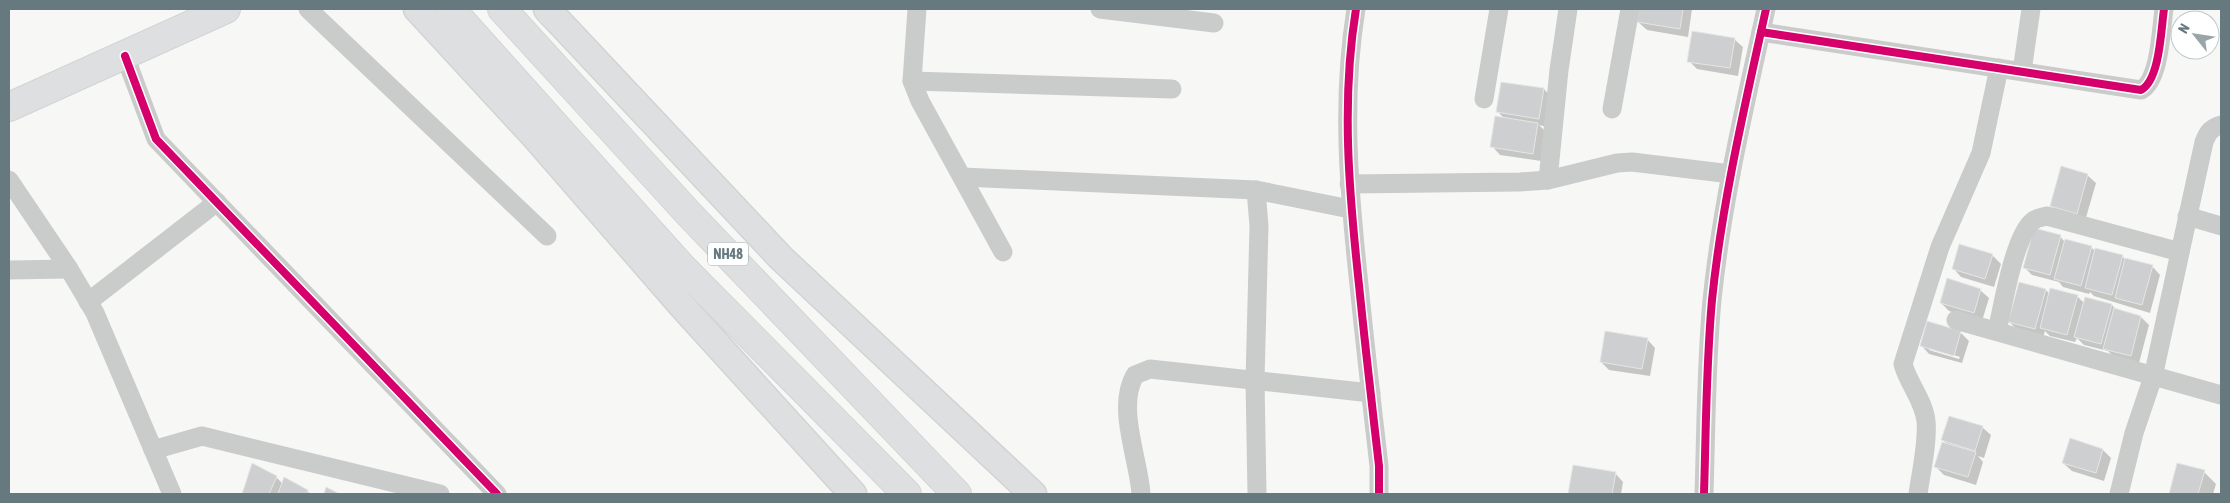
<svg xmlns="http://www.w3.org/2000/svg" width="2230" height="503" font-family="'Asap Condensed',sans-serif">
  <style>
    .shadow { fill: #0003; fill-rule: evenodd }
    .building { fill: #cecfd0; stroke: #e6e6e6 }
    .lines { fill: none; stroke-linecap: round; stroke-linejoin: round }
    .secondary-casing { stroke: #d2d3d3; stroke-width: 29 }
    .primary-casing { stroke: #d2d3d3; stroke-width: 30 }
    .highway-casing { stroke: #d3d4d4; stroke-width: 30 }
    .street { stroke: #cacccc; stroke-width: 19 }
    .secondary { stroke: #dedfe0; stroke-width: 26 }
    .primary { stroke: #dedfe0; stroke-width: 28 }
    .highway { stroke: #dedfe0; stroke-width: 28 }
    .cycleway-casing { stroke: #fff; stroke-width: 11 }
    .cycleway { stroke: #d6006c; stroke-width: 8 }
    .labels { text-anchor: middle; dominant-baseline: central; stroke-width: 5; stroke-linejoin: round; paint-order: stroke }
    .shield { fill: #fff; stroke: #93a1a5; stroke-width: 1 }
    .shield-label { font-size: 14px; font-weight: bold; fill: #65797f }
  </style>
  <rect width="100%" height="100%" fill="#f7f7f6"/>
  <g class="shadow">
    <polygon points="1641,9 1692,9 1688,37 1647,30 1638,22"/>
    <polygon points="1734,39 1743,47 1738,76 1697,69 1689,61"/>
    <polygon points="1544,89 1552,98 1547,127 1539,125 1546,132 1541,161 1500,155 1492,146 1505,119 1498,112"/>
    <polygon points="2087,175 2096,183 2085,221 2060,214 2051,206"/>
    <polygon points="2060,236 2064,241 2091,247 2096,252 2122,256 2125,259 2152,266 2160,275 2150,313 2094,296 2090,292 2089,294 2063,287 2059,282 2032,275 2024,267"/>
    <polygon points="1992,255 2001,264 1994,287 1961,277 1953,268"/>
    <polygon points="1980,290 1989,298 1982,321 1949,311 1941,303"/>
    <polygon points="2046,290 2050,295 2077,296 2084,303 2112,305 2117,311 2141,317 2149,325 2139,363 2113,356 2108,351 2084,345 2077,338 2075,342 2050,336 2045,331 2043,337 2018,330 2009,322"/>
    <path d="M 1960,332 L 1969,341 L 1962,363 L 1929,354 L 1921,345 ZM 1929,347 L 1960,357 L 1959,359 L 1929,350 Z"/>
    <polygon points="1647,339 1655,348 1650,376 1609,370 1601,362"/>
    <polygon points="1982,427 1991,435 1984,458 1978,456 1983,462 1976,485 1944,475 1936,467 1948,445 1943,440"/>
    <polygon points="2103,450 2111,458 2104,481 2072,471 2063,463"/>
    <polygon points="253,465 276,477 283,484 307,491 311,494 244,494"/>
    <polygon points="2178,465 2204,472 2216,484 2213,494 2170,494"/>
    <polygon points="1574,467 1615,473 1623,482 1621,494 1570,494"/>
  </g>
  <g class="building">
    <polygon points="1639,9 1683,9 1680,29 1637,22"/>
    <polygon points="1692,31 1735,38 1730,68 1687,62"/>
    <polygon points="1501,82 1544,88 1539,119 1496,112"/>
    <polygon points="1495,116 1538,123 1533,154 1490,147"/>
    <polygon points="2061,166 2088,174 2077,214 2050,206"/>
    <polygon points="2034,228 2061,235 2050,275 2023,268"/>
    <polygon points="2065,239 2092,246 2081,286 2054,279"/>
    <polygon points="1959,244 1993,254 1985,279 1952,269"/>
    <polygon points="2095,248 2123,255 2112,295 2085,288"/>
    <polygon points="2125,258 2153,265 2142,305 2115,298"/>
    <polygon points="1947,278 1981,289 1974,313 1940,303"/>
    <polygon points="2019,282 2046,289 2035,329 2008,322"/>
    <polygon points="2050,288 2078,295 2067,335 2040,328"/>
    <polygon points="2085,297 2112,304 2101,344 2074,337"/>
    <polygon points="2114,308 2141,316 2131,356 2103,349"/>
    <polygon points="1927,321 1961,331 1954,356 1920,346"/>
    <polygon points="1605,331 1648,338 1642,369 1600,362"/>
    <polygon points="1949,416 1983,426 1975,451 1941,440"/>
    <polygon points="2070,438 2103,449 2096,473 2062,463"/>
    <polygon points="1942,442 1976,452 1968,477 1934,467"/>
    <polygon points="252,463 277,476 269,494 242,494"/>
    <polygon points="2177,463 2205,470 2198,494 2169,494"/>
    <polygon points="1573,465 1616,472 1612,494 1568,494"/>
    <polygon points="284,477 308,490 306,494 278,494"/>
    <polygon points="326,487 340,494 324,494"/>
  </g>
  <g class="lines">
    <defs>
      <g id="secondary">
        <polyline points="417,9 536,138 682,306 853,494"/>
        <polyline points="547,9 781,258 1033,494"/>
      </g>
      <polyline id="primary" points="9,107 226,9"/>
      <g id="highway">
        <polyline points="451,9 681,266 907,494"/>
        <polyline points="502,9 688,213 957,494"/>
        <polyline points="550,9 552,14"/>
      </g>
    </defs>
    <use href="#secondary" class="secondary-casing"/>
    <use href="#primary" class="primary-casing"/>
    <use href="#highway" class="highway-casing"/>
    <g class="street">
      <polyline points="308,9 547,236"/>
      <polyline points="917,9 912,81 920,101 1003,252"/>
      <polyline points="1100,9 1214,23"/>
      <path d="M 1356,9 C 1341,101 1349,192 1359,285 C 1365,345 1372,405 1379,466 L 1379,494"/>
      <path d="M 1761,32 L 2141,90 C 2160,80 2161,29 2164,9"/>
      <polyline points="125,56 156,139 497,494"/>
      <polyline points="2022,71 2031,9"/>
      <polyline points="912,81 1172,89"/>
      <polyline points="1484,99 1499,9"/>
      <polyline points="1612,109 1630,9"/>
      <polyline points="963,177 1256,190 1350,209"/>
      <polyline points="9,180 69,269 95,313 172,494"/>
      <polyline points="1548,180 1559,70 1568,9"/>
      <polyline points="1349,184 1520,182 1548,180 1617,163 1632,162 1731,174"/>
      <polyline points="1256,190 1259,226 1255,380 1257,494"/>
      <polyline points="2187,216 2221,226"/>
      <polyline points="9,270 69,269"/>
      <polyline points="88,302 217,202"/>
      <polyline points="1956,320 2221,395"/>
      <path d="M 1997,331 C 2003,306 2014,236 2033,221 C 2036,218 2043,217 2047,216 L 2180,252"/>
      <polyline points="153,450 202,436 440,494"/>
      <path d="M 1141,494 C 1139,460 1116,407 1135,375 L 1150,369 L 1371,393"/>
      <path d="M 1704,494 C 1706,430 1706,365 1712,300 C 1722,202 1745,105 1766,9"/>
      <path d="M 1918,494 C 1921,472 1928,443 1926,421 C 1924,401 1908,383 1903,364 L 1940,247 L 1981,153 L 1999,68"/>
      <path d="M 2119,494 L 2134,433 L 2153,377 L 2204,142 C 2208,132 2211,128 2221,125"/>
    </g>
    <use href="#secondary" class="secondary"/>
    <use href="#primary" class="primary"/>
    <use href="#highway" class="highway"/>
    <defs>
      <g id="cycleway">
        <path d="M 1356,9 C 1341,101 1349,192 1359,285 C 1365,345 1372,405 1379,466 L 1379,494"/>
        <path d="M 1761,32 L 2141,90 C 2160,80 2161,29 2164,9"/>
        <polyline points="125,56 156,139 497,494"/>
        <path d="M 1704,494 C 1706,430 1706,365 1712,300 C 1722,202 1745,105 1766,9"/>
      </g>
    </defs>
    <use href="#cycleway" class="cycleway-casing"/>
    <use href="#cycleway" class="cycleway"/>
  </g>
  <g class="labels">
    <rect class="shield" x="708" y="242.5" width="40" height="23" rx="4"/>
    <g class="shield-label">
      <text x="728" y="254">NH48</text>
    </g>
  </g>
  <rect width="2230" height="503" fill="none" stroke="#65797f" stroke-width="20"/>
  <g transform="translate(2195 35) rotate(300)"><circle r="24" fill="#ffffff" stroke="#c1c9cc"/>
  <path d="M0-4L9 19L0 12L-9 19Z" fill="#98a5a9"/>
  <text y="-8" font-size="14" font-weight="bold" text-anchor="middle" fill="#65797f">N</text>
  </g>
</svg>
